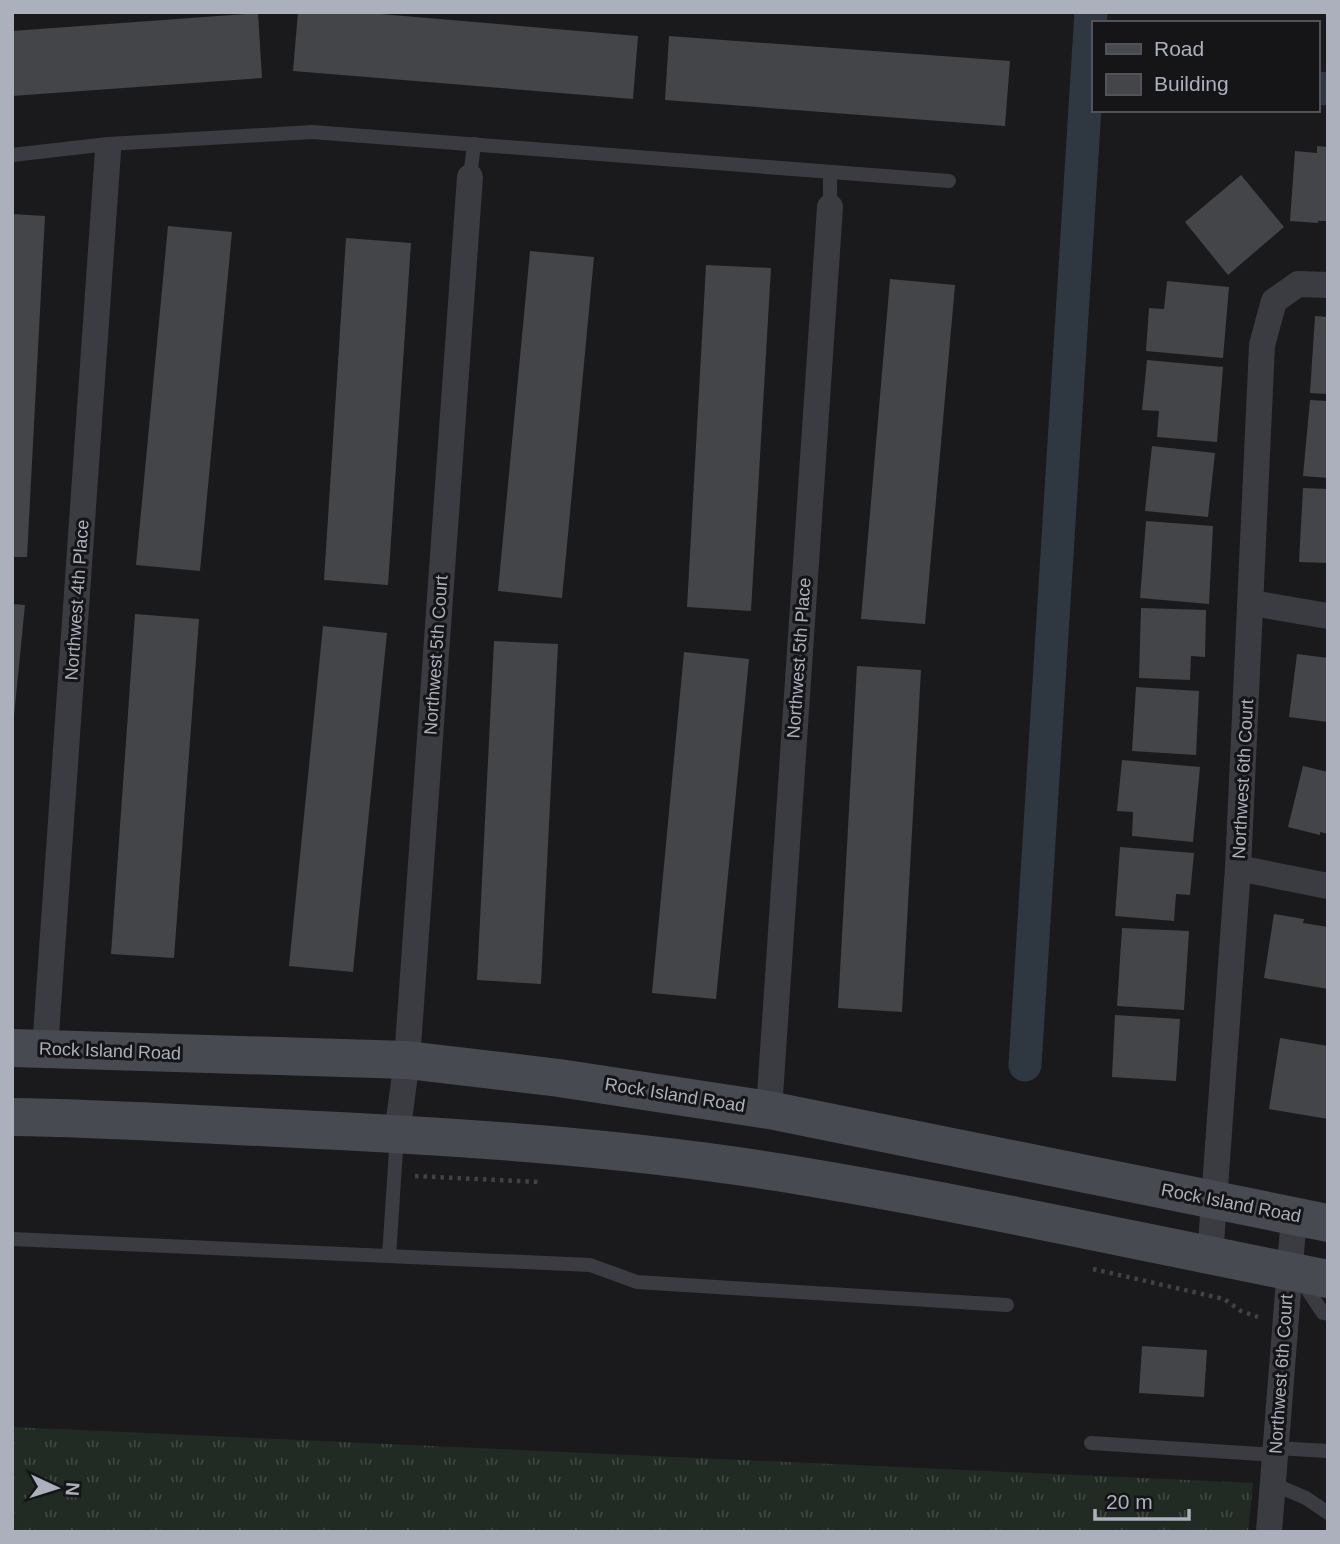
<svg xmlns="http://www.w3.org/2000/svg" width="1340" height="1544" font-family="Helvetica,sans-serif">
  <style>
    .grass { fill: url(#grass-tufts) }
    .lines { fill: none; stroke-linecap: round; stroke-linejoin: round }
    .canal { stroke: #2f3841; stroke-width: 33 }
    .building { fill: #444549 }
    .path { stroke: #404249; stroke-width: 4.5; stroke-dasharray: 3.5 5; stroke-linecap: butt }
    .service { stroke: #3b3b42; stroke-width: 14 }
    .minor { stroke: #3b3b42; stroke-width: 26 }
    .secondary { stroke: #484a52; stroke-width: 38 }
    .labels { text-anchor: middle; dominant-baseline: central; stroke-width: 6; stroke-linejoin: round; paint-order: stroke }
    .street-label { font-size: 18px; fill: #acb0bc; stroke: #151517 }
  </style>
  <defs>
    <pattern id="grass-tufts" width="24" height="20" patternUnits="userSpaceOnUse" patternTransform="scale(1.75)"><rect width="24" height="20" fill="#212b23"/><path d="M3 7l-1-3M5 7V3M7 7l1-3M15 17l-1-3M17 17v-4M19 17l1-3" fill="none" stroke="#3f4741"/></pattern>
  </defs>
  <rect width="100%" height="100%" fill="#1a1a1c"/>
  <polygon class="grass" points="12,1427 1253,1483 1248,1532 12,1532"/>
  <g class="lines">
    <g class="canal">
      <polyline points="1317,88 1328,89"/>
      <polyline points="1025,1065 1091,12"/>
    </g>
  </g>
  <g class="building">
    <polygon points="298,12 357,12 638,36 633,99 293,71"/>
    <polygon points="258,13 262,78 12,96 12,31"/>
    <polygon points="669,36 1010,61 1005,126 665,100"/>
    <polygon points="1317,146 1328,147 1328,221 1318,221 1318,223 1290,221 1295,151 1317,153"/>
    <polygon points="1241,175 1284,227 1228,275 1185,222"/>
    <polygon points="12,214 45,216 27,557 12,557"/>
    <polygon points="168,226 232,232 200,571 136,565"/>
    <polygon points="346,238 411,243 388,585 324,580"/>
    <polygon points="530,251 594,257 562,598 498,591"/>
    <polygon points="706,265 771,268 751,611 687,607"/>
    <polygon points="890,279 955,285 925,624 861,619"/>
    <polygon points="1167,281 1229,287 1223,358 1146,351 1149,308 1164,309"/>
    <polygon points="1315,316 1328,317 1328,394 1310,393"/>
    <polygon points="1147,360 1223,367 1217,442 1157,437 1159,411 1142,410"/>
    <polygon points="1310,400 1328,401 1328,478 1303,476"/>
    <polygon points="1152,446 1215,453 1208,517 1145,511"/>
    <polygon points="1303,488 1328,489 1328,563 1299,562"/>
    <polygon points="1146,521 1213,526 1209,604 1140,598"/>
    <polygon points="12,604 25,605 14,716 12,716"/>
    <polygon points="1141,608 1206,610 1205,657 1191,656 1190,680 1139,678"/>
    <polygon points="135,614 199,619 174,958 111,954"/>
    <polygon points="323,626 387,633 353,972 289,966"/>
    <polygon points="494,641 558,644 541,984 477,980"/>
    <polygon points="684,652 749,659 716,999 652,993"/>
    <polygon points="1297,654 1328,658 1328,722 1289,717"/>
    <polygon points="857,666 921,670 902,1012 838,1008"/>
    <polygon points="1136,687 1199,691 1196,755 1132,751"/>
    <polygon points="1122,760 1200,767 1193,842 1132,836 1133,812 1117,811"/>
    <polygon points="1303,766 1328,772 1328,834 1320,832 1320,835 1288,827"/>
    <polygon points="1120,847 1194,853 1190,895 1176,894 1174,921 1115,916"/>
    <polygon points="1274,914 1304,919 1303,923 1328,927 1328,989 1264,978"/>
    <polygon points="1122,928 1189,931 1184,1010 1117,1006"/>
    <polygon points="1115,1015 1180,1019 1176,1081 1112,1077"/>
    <polygon points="1280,1038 1328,1046 1328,1119 1269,1109"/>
    <polygon points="1142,1346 1207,1350 1204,1397 1139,1393"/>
  </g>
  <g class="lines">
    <g class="path">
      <polyline points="415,1176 539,1182"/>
      <polyline points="1093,1269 1224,1299 1241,1311 1258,1317"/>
    </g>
    <g class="service">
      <polyline points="12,155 108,144 312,132 949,181"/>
      <polyline points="830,172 830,207"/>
      <polyline points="470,177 474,144"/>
      <polyline points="12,1239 590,1265 637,1282 1007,1305"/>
      <polyline points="389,1256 397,1135"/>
      <polyline points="1301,1280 1323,1313 1328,1314"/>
      <polyline points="1091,1443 1275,1455"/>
      <polyline points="1276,1448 1328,1451"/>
      <polyline points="1273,1484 1306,1498 1328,1513"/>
    </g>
    <g class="minor">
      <polyline points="1252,603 1328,616"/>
      <polyline points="1238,868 1328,886"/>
      <polyline points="45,1049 108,151"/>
      <polyline points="769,1110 830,207"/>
      <polyline points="397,1134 407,1060 470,177"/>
      <polyline points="1210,1257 1238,868 1262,345 1274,301 1298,284 1328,285"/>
      <polyline points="1269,1532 1294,1216"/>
    </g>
    <g class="secondary">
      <polyline points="12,1048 407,1060 559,1078 769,1110 1328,1223"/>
      <path d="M 12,1117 C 101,1118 190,1124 279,1128 C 446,1136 613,1146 777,1172 C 962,1202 1145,1243 1328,1279"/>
    </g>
  </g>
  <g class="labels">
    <g class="street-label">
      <text transform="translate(77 600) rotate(-86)">Northwest 4th Place</text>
      <text transform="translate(436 655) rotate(-86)">Northwest 5th Court</text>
      <text transform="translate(799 658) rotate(-86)">Northwest 5th Place</text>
      <text transform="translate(1243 779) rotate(-87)">Northwest 6th Court</text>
      <text transform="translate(110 1051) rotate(2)">Rock Island Road</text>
      <text transform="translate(675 1095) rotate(9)">Rock Island Road</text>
      <text transform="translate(1231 1203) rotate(11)">Rock Island Road</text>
      <text transform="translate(1281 1374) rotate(-86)">Northwest 6th Court</text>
    </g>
  </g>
  <rect width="1340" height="1544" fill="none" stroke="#acb0bc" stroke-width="28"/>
  <rect x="1092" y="21" width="228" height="91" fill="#151517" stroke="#515359" stroke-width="2"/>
  <rect x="1106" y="44" width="35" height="10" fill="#484a52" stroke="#515359" stroke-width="2"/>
  <text x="1154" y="56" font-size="21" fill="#acb0bc">Road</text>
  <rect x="1106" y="74" width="35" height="21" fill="#444549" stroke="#515359" stroke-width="2"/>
  <text x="1154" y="91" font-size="21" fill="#acb0bc">Building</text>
  <g transform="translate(56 1488) rotate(94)" stroke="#151517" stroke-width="5" paint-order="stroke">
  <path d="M0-5L12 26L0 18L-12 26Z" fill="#acb0bc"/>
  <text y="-10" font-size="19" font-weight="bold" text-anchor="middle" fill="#acb0bc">N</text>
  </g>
  <path d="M1095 1509v10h94v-10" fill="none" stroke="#acb0bc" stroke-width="3.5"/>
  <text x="1106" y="1509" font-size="21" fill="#acb0bc" stroke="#151517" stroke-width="5" paint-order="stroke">20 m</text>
</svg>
